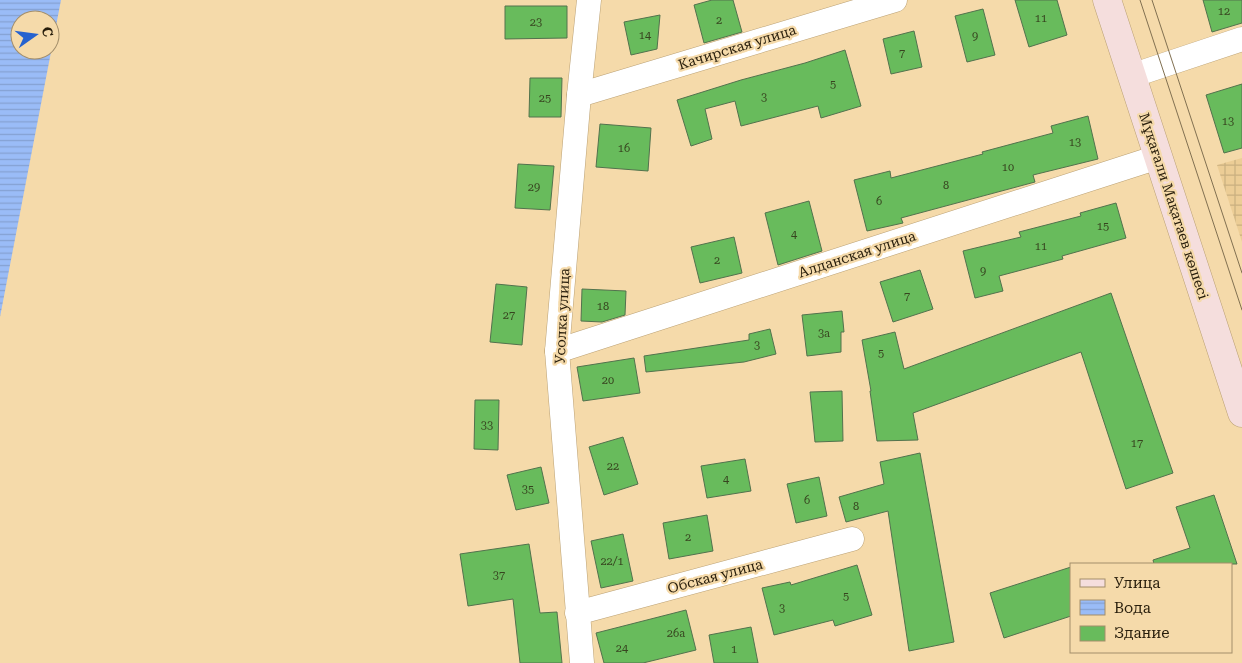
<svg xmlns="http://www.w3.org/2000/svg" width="1242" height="663" font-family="'Roboto Serif',serif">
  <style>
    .industrial { fill: url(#industrial-grid) }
    .water { fill: url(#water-rules); fill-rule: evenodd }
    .building { fill: #68bb5c; stroke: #52724d }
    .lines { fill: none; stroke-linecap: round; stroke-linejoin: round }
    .minor-casing { stroke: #bba174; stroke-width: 25 }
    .secondary-casing { stroke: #bba174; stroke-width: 29 }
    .minor { stroke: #fff; stroke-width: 24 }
    .secondary { stroke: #f5dedd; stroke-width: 28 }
    .tram { stroke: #817051; stroke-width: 1 }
    .labels { text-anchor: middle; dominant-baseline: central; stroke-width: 4.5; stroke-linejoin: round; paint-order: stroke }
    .number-label { font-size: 11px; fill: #37441f }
    .street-label { font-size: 14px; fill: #271d0b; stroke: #f5daaa }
  </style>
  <defs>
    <pattern id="industrial-grid" width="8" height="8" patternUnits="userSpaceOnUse" patternTransform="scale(1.25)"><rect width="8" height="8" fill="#eccd96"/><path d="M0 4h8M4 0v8" fill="none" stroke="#cab080"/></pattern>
    <pattern id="water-rules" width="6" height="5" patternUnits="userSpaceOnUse" patternTransform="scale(1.25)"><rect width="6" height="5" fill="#9abcf7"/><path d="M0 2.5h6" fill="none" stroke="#85a1d2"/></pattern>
  </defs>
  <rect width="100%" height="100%" fill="#f5daaa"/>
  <polygon class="industrial" points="1242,158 1242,242 1217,165"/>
  <path class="water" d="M 0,0 L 61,0 L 0,317 ZM 20,20 L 50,20 L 50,50 L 20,50 Z"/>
  <g class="building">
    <polygon points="712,0 733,0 742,32 704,43 694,5"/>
    <polygon points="1015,0 1057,0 1067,35 1029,47"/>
    <polygon points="1203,0 1242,0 1242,23 1212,32"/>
    <polygon points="505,6 567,6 567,38 505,39"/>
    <polygon points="983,9 995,55 967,62 955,16"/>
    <polygon points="660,15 657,49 631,55 624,22"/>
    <polygon points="914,31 922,67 891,74 883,39"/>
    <polygon points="845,50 861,106 821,118 818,106 741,126 735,101 705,109 712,139 691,146 677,100 741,80 805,63"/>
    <polygon points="530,78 562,78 561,117 529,117"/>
    <polygon points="1242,84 1242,148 1224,153 1206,95"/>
    <polygon points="1088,116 1098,159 1033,175 1035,182 901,218 903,223 867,231 854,180 890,171 891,178 983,154 982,152 1053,133 1051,126"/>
    <polygon points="600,124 651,128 648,171 596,167"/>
    <polygon points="518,164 554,166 550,210 515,208"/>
    <polygon points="809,201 822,251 778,265 765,213"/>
    <polygon points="1116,203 1126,238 1062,256 1063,259 999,276 1003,291 975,298 963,251 1021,237 1019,232 1081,216 1080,213"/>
    <polygon points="734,237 742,273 700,283 691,247"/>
    <polygon points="920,270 933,309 893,322 880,282"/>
    <polygon points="496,284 527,287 522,345 490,342"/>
    <polygon points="582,289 626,291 625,315 602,322 581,321"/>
    <polygon points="1111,293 1173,473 1126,489 1081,352 913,413 918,440 877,441 870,391 871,391 862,340 895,332 904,369"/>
    <polygon points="842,311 844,332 841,332 841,352 807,356 802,315"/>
    <polygon points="770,329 776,354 744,362 646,372 644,356 749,340 749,334"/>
    <polygon points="634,358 640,393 583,401 577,367"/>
    <polygon points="842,391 843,441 815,442 810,392"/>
    <polygon points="475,400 499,400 498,450 474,449"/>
    <polygon points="623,437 638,484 604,495 589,447"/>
    <polygon points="920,453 954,642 909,651 888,511 846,522 839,497 884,484 880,462"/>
    <polygon points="745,459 751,491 707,498 701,466"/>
    <polygon points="541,467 549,503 516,510 507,475"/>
    <polygon points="819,477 827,516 796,523 787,484"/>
    <polygon points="1214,495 1237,564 1154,564 1153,560 1190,548 1176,507"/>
    <polygon points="707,515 713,551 669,559 663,523"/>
    <polygon points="623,534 633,581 601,588 591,541"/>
    <polygon points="529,544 540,613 557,612 562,663 520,663 513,599 468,606 460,554"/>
    <polygon points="857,565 872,615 835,626 833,620 774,635 762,588 790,582 791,585"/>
    <polygon points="1071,567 1071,616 1004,638 990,593"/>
    <polygon points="686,610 696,650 643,663 604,663 596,633"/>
    <polygon points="751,627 758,663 714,663 709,635"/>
  </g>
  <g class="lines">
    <defs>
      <g id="minor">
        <polyline points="1131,76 1242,39"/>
        <polyline points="579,95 895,0"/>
        <polyline points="557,351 1158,157"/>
        <polyline points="577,613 852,539"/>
        <polyline points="582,663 557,351 579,95 589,0"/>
      </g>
      <polyline id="secondary" points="1107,0 1242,413"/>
    </defs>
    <use href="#minor" class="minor-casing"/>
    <use href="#secondary" class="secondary-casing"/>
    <use href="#minor" class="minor"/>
    <use href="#secondary" class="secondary"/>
    <g class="tram">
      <polyline points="1140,0 1242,310"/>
      <polyline points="1152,0 1242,273"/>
    </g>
  </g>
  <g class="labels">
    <g class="number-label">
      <text x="1224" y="11">12</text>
      <text x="1041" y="18">11</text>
      <text x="719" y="20">2</text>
      <text x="536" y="22">23</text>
      <text x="645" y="35">14</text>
      <text x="975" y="36">9</text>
      <text x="902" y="53">7</text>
      <text x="833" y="84">5</text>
      <text x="764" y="97">3</text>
      <text x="545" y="98">25</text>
      <text x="1228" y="121">13</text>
      <text x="1075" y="142">13</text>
      <text x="624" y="148">16</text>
      <text x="1008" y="167">10</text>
      <text x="946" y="185">8</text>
      <text x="534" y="187">29</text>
      <text x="879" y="201">6</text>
      <text x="1103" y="226">15</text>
      <text x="794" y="234">4</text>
      <text x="1041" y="246">11</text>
      <text x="717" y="260">2</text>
      <text x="983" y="271">9</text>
      <text x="907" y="296">7</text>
      <text x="603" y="306">18</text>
      <text x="509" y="315">27</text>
      <text x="824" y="333">3а</text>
      <text x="757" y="345">3</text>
      <text x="881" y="353">5</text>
      <text x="608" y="380">20</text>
      <text x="487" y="425">33</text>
      <text x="1137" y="443">17</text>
      <text x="613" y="466">22</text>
      <text x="726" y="479">4</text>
      <text x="528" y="489">35</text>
      <text x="807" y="500">6</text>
      <text x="856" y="506">8</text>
      <text x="688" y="537">2</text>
      <text x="612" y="561">22/1</text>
      <text x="499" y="575">37</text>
      <text x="846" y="596">5</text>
      <text x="782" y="608">3</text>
      <text x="676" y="633">26а</text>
      <text x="622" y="648">24</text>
      <text x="734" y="649">1</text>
    </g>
    <g class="street-label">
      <text transform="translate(737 47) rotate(-17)">Качирская улица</text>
      <text transform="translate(1174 206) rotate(72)">Мұқағали Мақатаев көшесі</text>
      <text transform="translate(857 254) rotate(-18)">Алданская улица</text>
      <text transform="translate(562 316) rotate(-87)">Усолка улица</text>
      <text transform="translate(715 576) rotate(-15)">Обская улица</text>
    </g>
  </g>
  <rect x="1070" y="563" width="162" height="90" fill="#f5daaa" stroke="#a38e6a"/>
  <rect x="1080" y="579" width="25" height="8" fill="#f5dedd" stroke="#a38e6a"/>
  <text x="1114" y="588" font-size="15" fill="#271d0b">Улица</text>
  <rect x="1080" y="600" width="25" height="15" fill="url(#water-rules)" stroke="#a38e6a"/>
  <text x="1114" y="613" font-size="15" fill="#271d0b">Вода</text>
  <rect x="1080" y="626" width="25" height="15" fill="#68bb5c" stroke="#a38e6a"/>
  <text x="1114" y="638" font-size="15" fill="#271d0b">Здание</text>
  <g transform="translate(35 35) rotate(76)"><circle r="24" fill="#f5daaa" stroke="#a38e6a"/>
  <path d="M0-4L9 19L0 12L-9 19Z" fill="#2662cf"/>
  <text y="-8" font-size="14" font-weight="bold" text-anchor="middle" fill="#271d0b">С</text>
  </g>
</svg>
